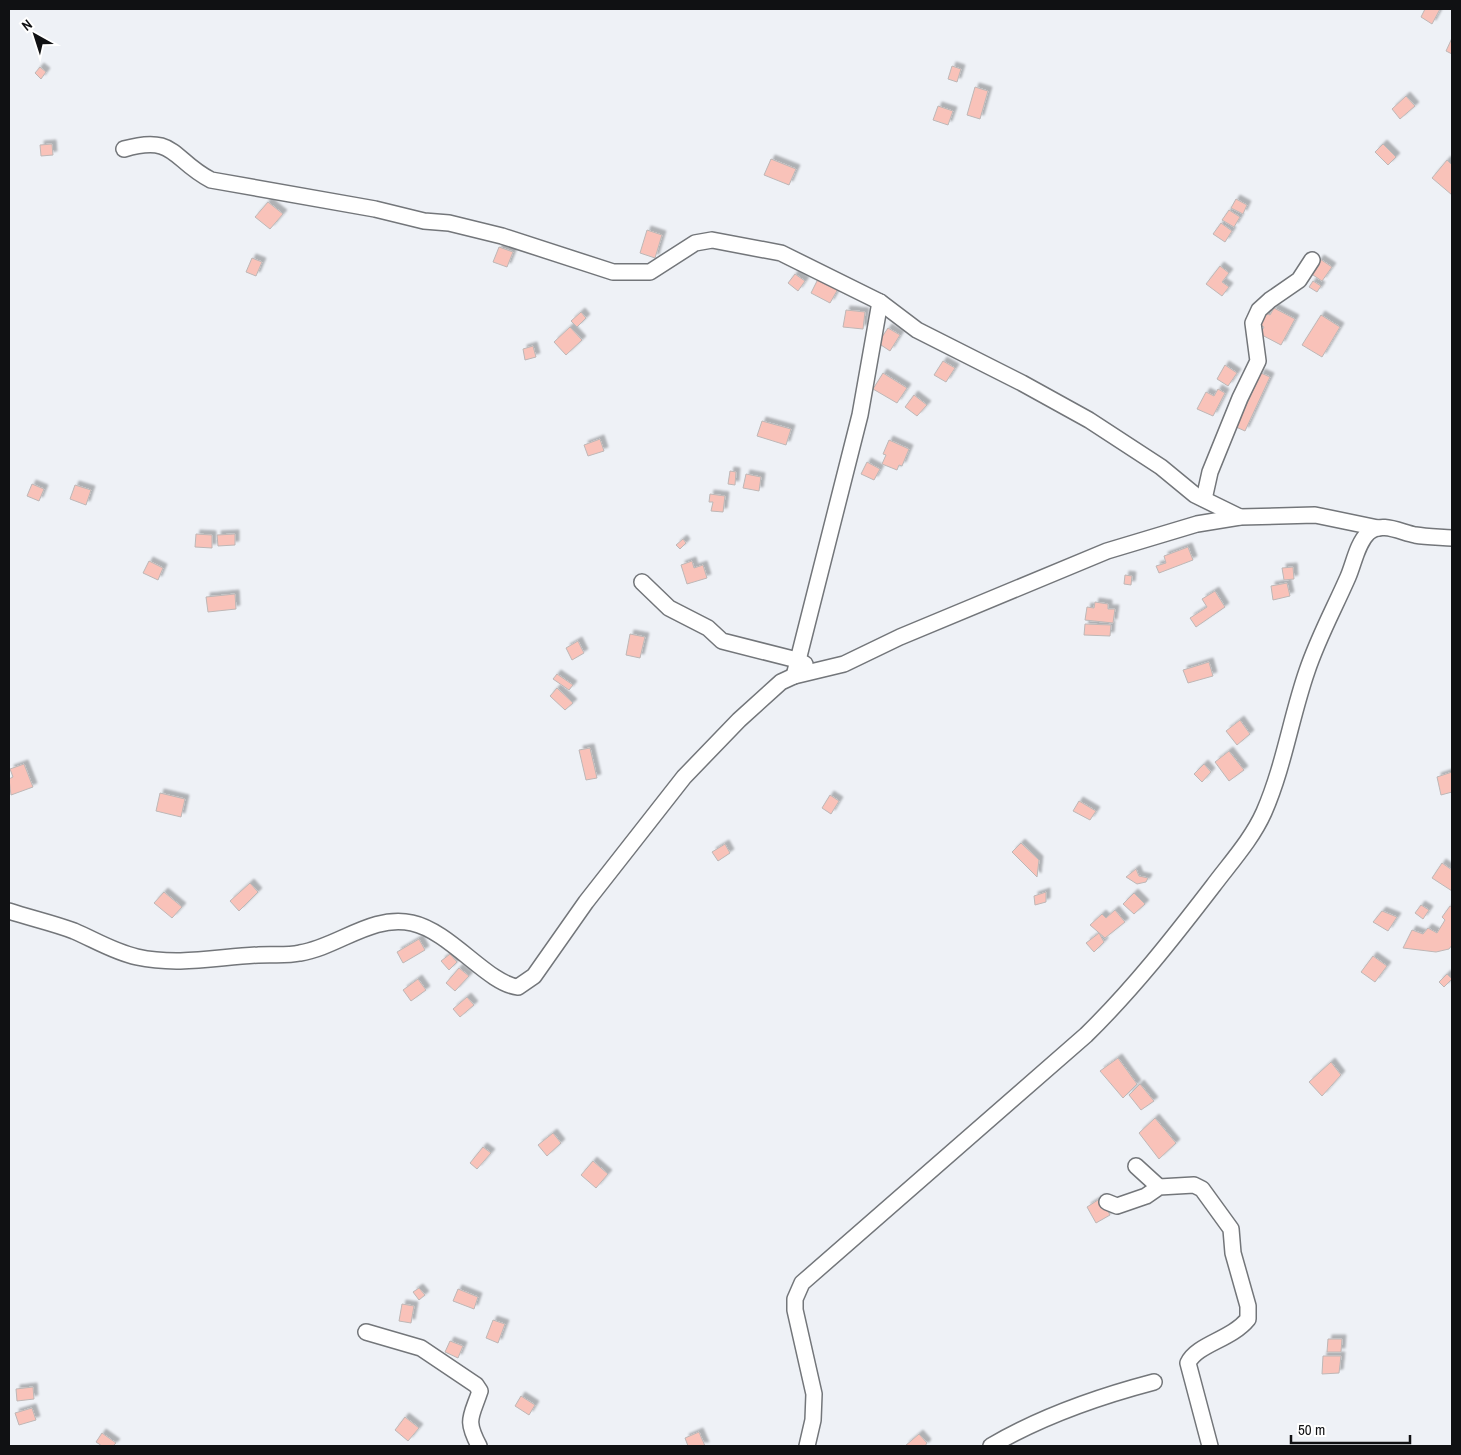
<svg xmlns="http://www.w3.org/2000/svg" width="1461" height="1455" font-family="'Archivo Narrow',sans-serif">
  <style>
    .building { fill: #f9c2b9; stroke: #beb7b6; filter: url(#shadow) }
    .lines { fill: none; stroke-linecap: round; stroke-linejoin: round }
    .minor-casing { stroke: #73767a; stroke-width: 18 }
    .minor { stroke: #fff; stroke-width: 15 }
  </style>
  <defs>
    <filter id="shadow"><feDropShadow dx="4" dy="-4" stdDeviation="1" flood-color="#0004"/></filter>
  </defs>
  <rect width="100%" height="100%" fill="#eef1f6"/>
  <g class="building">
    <polygon points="1425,9 1440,9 1432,24 1421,17"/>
    <polygon points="1452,38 1452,54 1446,51"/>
    <polygon points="952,66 961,69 957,82 948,79"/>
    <polygon points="40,67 46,72 41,79 35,73"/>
    <polygon points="975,87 988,91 980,119 967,115"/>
    <polygon points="1406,96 1415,106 1400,119 1392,109"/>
    <polygon points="938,106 953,111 948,125 933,120"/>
    <polygon points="52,144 53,155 41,156 40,145"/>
    <polygon points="1383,144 1396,157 1388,165 1375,152"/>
    <polygon points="771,159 796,169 789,185 764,175"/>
    <polygon points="1447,160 1452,165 1452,195 1432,178"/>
    <polygon points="1236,199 1247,205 1243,214 1231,208"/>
    <polygon points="268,202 283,214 270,229 255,217"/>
    <polygon points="1229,210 1240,217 1234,227 1222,220"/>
    <polygon points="1221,223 1232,231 1225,242 1213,234"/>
    <polygon points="647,230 662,235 655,258 640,253"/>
    <polygon points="499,247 513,252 507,267 493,262"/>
    <polygon points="252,258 262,262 256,276 246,272"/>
    <polygon points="1320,259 1332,267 1322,281 1310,273"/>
    <polygon points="1220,266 1229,273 1222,282 1229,287 1222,296 1206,284"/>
    <polygon points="795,274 805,281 798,291 788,283"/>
    <polygon points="818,279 838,289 830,303 811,293"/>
    <polygon points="1313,281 1321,286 1317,292 1309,287"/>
    <polygon points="1274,308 1295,319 1281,345 1260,334 1264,327 1260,325 1266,313 1270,315"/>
    <polygon points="846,310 865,312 863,329 843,327"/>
    <polygon points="581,312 586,318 577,327 571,321"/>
    <polygon points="1321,315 1340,327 1322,357 1302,345"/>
    <polygon points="570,327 582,340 566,355 554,342"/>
    <polygon points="888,328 900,335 890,351 878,343"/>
    <polygon points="533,346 536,357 525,360 523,349"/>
    <polygon points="943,361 955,368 946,382 934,375"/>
    <polygon points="1225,365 1237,373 1228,386 1217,379"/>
    <polygon points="883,373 907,388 897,403 873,389"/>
    <polygon points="1261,373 1270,377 1245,431 1236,427"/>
    <polygon points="1218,389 1225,393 1213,416 1197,409 1206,392 1214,396"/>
    <polygon points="914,395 927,405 917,416 905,407"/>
    <polygon points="762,421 791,429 786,445 757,436"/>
    <polygon points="600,439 604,451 588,456 584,445"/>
    <polygon points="889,440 909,449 902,466 899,465 897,470 882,464 886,455 883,454"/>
    <polygon points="867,462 880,469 874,480 861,474"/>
    <polygon points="730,471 736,472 735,485 728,484"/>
    <polygon points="746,474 761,477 759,491 743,488"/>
    <polygon points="32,484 44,489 39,501 27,496"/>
    <polygon points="75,485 91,490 86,505 70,499"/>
    <polygon points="710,494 725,496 723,512 711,511 713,502 709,502"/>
    <polygon points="196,534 212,535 212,548 195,547"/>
    <polygon points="235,534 235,545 218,546 217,535"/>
    <polygon points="683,539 686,543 680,549 676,545"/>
    <polygon points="1188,547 1193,560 1159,573 1156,566 1166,563 1164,556"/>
    <polygon points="149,561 163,568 158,580 143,573"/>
    <polygon points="692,561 694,568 703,565 707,578 687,584 681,565"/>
    <polygon points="1293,567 1294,579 1284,580 1282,568"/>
    <polygon points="1125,575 1132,576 1131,585 1124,584"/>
    <polygon points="1287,583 1290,596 1273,600 1271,586"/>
    <polygon points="1215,591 1225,607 1196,627 1190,618 1207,607 1202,599"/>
    <polygon points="235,594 236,609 208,612 206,597"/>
    <polygon points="1095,602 1108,604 1108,609 1115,609 1113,623 1085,620 1087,607 1094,608"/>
    <polygon points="1085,624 1111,625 1110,636 1084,635"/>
    <polygon points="630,634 645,637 640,658 626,655"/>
    <polygon points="578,641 584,653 572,660 566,648"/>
    <polygon points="1209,662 1213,676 1188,683 1183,670"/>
    <polygon points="557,674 573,685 569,690 553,679"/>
    <polygon points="557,688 573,703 565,710 550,696"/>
    <polygon points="1240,720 1250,734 1237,745 1226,731"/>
    <polygon points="590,748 597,778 586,780 579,750"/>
    <polygon points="1229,751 1244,770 1229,781 1215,762"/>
    <polygon points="24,764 33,787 11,795 9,779 13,777 10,769"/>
    <polygon points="1204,764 1211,772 1202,782 1194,774"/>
    <polygon points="1452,772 1452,792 1441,795 1437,777"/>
    <polygon points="160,793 185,799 181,817 156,811"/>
    <polygon points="830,795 839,801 831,814 822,808"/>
    <polygon points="1079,801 1096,811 1090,820 1073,811"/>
    <polygon points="1021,843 1039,860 1037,877 1012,852"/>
    <polygon points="725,844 730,853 718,861 712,852"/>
    <polygon points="1442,863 1452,870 1452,891 1432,878"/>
    <polygon points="1136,869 1139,876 1148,878 1146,882 1137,884 1126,877"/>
    <polygon points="250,883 258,892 239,911 230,901"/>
    <polygon points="164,892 182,907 172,918 154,903"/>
    <polygon points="1046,892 1046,902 1035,905 1034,896"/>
    <polygon points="1134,893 1145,904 1134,914 1123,904"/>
    <polygon points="1421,905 1429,910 1423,919 1415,913"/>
    <polygon points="1450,906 1452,907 1452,945 1449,949 1436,952 1403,948 1412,930 1423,934 1428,928 1437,933 1445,920 1442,917"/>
    <polygon points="1115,910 1125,922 1105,938 1090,925 1102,914 1106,918"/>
    <polygon points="1382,911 1397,917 1388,931 1373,922"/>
    <polygon points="1099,933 1104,942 1094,952 1086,943"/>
    <polygon points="419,939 425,950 403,963 397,952"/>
    <polygon points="450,954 457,962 449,970 441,961"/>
    <polygon points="1373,956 1387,966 1375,982 1361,972"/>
    <polygon points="459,968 469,976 455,991 446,983"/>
    <polygon points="1447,974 1452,979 1444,987 1439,982"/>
    <polygon points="418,979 426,990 411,1001 403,990"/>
    <polygon points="467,997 474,1005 460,1017 453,1009"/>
    <polygon points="1118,1058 1137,1084 1123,1098 1100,1071"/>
    <polygon points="1331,1062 1341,1075 1322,1096 1309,1082"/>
    <polygon points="1140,1084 1154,1101 1141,1110 1129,1095"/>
    <polygon points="1155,1118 1176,1143 1159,1159 1139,1133"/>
    <polygon points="553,1133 561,1143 547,1156 538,1145"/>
    <polygon points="483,1147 491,1153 477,1169 470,1163"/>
    <polygon points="593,1161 608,1174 596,1188 581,1175"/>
    <polygon points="1101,1198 1110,1215 1096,1223 1087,1207"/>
    <polygon points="419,1288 425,1295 419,1300 413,1292"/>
    <polygon points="458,1289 478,1297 474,1309 453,1301"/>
    <polygon points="402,1304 414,1306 411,1323 399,1321"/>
    <polygon points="493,1320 505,1324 498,1343 486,1338"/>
    <polygon points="1328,1339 1342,1339 1341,1352 1327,1352"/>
    <polygon points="450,1341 463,1346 458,1358 445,1352"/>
    <polygon points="1323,1356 1341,1356 1339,1373 1322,1374"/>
    <polygon points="33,1387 34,1399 17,1401 16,1389"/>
    <polygon points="521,1396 535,1405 529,1415 515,1406"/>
    <polygon points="32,1408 36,1420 19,1425 15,1413"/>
    <polygon points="405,1417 419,1428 408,1441 395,1430"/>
    <polygon points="699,1432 705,1446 688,1446 685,1438"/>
    <polygon points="102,1433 116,1443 113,1446 102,1446 96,1442"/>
    <polygon points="919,1434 927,1443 925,1446 905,1446"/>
  </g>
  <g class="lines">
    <defs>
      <g id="minor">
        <path d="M 124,149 C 176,134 172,160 211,180 L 375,209 L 424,221 L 449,223 L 502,236 L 613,272 L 650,272 L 695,243 L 712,240 L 781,253 L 880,302 L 917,330 L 1022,383 L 1089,420 L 1161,467 L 1195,495 L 1240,517"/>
        <polyline points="1204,499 1210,472 1240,398 1258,361 1253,323 1259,310 1270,300 1299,280 1312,260"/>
        <polyline points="642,582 669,608 708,628 722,641 797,660 805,664"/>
        <polyline points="794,676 860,415 880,302"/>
        <path d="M 9,911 C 30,918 53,923 74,931 C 95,940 114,952 137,957 C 178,966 217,957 258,955 C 272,954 286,956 300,953 C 338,947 372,914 412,923 C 450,931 488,984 518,987 L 534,976 L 586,902 L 684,777 L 739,720 L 781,682 L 794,676 L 844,664 L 900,637 L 1107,551 L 1197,524 L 1240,517 L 1315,515 L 1378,528"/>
        <polyline points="1136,1166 1159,1187"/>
        <path d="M 1107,1202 L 1117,1206 L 1146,1196 L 1159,1187 L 1194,1185 L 1202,1189 L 1231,1229 L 1233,1253 L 1248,1306 L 1248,1319 C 1231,1340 1197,1344 1188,1363 L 1210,1446"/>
        <path d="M 366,1332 L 421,1348 L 476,1385 L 480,1391 C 471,1418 465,1419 479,1446"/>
        <path d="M 807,1446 L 813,1420 L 814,1394 L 795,1310 L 795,1299 L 802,1283 L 1086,1035 C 1133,989 1173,938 1213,886 C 1231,862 1252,839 1264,812 C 1284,766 1291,717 1307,671 C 1318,638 1334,609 1348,577 C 1354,563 1357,544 1368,533 C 1381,521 1400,532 1415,535 C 1427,537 1440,537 1452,538"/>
        <path d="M 991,1446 C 1042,1416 1097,1397 1154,1382"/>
      </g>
    </defs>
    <use href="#minor" class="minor-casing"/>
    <use href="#minor" class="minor"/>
  </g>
  <rect width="1461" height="1455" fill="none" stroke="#101113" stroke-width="20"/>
  <g transform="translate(35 35) rotate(321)" stroke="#ffffff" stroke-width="4" paint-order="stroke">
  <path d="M0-4L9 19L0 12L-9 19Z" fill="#101113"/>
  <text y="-8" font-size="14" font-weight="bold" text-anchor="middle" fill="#101113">N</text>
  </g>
  <path d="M1291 1435v8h119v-8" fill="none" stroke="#101113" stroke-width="2.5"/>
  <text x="1298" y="1435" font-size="15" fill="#101113" stroke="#ffffff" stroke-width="4" paint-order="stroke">50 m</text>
</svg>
